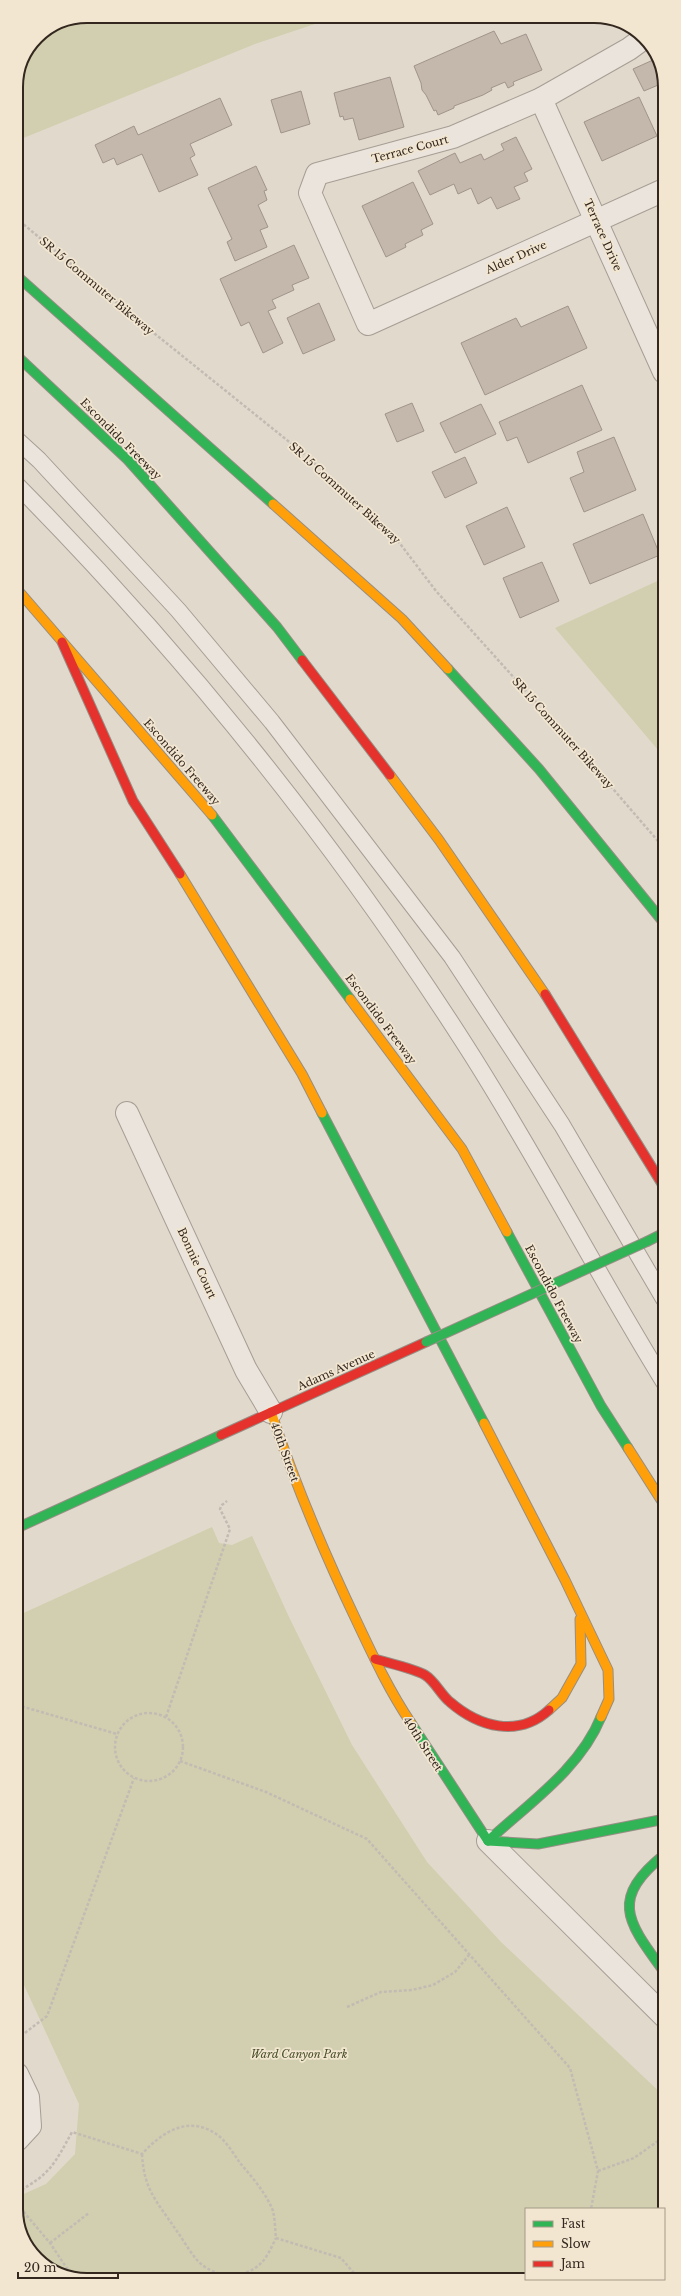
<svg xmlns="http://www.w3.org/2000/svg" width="681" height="2296" font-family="'Libre Baskerville',serif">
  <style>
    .green { fill: #d1cfaf }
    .building { fill: #c4b7ac; stroke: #a1958b }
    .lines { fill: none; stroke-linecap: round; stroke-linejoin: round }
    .lane-casing { stroke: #a69e95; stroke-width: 18 }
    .street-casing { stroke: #a69e95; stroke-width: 24 }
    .fast-casing { stroke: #968e84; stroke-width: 11 }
    .slow-casing { stroke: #968e84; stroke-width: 11 }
    .jam-casing { stroke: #968e84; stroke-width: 11 }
    .path { stroke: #c2bbb3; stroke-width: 2.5; stroke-dasharray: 3 2; stroke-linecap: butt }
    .lane { stroke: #eae4dc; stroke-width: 16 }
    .street { stroke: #eae4dc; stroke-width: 22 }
    .fast { stroke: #30b455; stroke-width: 9 }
    .slow { stroke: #ff9f0a; stroke-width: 9 }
    .jam { stroke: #e5322d; stroke-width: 9 }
    .fast-bridge-casing { stroke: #968e84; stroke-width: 11; stroke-linecap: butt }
    .fast-bridge { stroke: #30b455; stroke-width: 9 }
    .labels { text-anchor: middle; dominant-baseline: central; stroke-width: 3.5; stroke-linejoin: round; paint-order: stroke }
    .street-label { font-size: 11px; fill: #33271e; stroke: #f2e6d1 }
    .park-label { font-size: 11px; font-style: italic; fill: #464e26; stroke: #f2e6d1 }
    .rim { fill: none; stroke: #33271e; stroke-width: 2 }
  </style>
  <rect width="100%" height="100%" fill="#e1d9cb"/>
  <g class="green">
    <path d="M 87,16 L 339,16 L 255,44 L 16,141 C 16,96 10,45 59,22 C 67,18 78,18 87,16 Z"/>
    <polygon points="664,578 664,757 555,628"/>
    <polygon points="212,1527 219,1543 232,1545 252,1536 289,1617 352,1745 427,1862 501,1942 665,2097 664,2213 664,2209 526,2209 526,2279 82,2280 40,2263 17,2223 17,2197 46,2184 75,2154 79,2104 17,1970 17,1616"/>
  </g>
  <g class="building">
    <polygon points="494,31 501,44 526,34 542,70 513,82 514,85 508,88 505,82 491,88 492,90 483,95 454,106 454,108 438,115 436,110 434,111 426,95 422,90 421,83 414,66"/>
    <polygon points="653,60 663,83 644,91 633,69"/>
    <polygon points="390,77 404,127 359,140 353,118 344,120 343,116 340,117 334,93"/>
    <polygon points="301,91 310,124 281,133 271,100"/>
    <polygon points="639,97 657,136 602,161 584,122"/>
    <polygon points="220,98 232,125 190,144 195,155 190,158 198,175 159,192 142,154 117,165 114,158 103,163 95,145 134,126 138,135"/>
    <polygon points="516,137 532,169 524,173 528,181 514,187 520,199 497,209 491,197 478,204 471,188 458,194 454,184 430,195 418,171 455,153 460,163 481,154 484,160 504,150 501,144"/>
    <polygon points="256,166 267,190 264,191 267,200 258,205 268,227 260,230 267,247 235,261 227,242 232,239 208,188"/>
    <polygon points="413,182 433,224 421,230 423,235 405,244 406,247 386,257 362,206"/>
    <polygon points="294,245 309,278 292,285 294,290 272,300 276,308 268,311 283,343 263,353 249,322 241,326 220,279"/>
    <polygon points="319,303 335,340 303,354 287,318"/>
    <polygon points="568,306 587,348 485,395 461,343 516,318 521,327"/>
    <polygon points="582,385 602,430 528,463 517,437 507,441 499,422"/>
    <polygon points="412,403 424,431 397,442 385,414"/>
    <polygon points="481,404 496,434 455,453 440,423"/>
    <polygon points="614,437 636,490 584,512 570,478 584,472 577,452"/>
    <polygon points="465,457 477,483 445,498 432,472"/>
    <polygon points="507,507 525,547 484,565 466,526"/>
    <polygon points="643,514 660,555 590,584 573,544"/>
    <polygon points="542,562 559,601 520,618 503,578"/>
    <polygon points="17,1454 23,1467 17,1470"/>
  </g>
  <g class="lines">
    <defs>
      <g id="lane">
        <polyline points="16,439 39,460 178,610 272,722 452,957 562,1125 664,1299"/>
        <path d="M 16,484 C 185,655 336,843 466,1046 C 536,1155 596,1272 664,1382"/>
      </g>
      <g id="street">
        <polyline points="644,38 629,49 541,99 453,137 317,174 310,193 368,324 664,190"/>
        <polyline points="541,99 664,372"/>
        <polyline points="127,1113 246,1370 271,1412"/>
        <polyline points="488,1841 665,2017"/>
        <polyline points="17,2074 28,2097 30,2126 17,2140"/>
      </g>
      <g id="fast">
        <polyline points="16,275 273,504"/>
        <polyline points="16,355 128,460 277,627 302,660"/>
        <polyline points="448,669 539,769 664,923"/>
        <polyline points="212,815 350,999"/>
        <polyline points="322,1113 484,1423"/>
        <polyline points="507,1232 601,1406 628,1448"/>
        <polyline points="648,1241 664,1233"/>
        <polyline points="17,1528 221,1435"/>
        <polyline points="411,1723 488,1841"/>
        <path d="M 488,1841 C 528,1804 580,1769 601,1717"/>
        <polyline points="488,1841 538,1844 665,1819"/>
        <path d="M 665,1854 C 608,1900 628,1922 665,1973"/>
      </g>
      <g id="slow">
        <polyline points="273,504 402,619 448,669"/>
        <polyline points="16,588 212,815"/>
        <polyline points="390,775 439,840 545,994"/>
        <polyline points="180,874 302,1074 322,1113"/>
        <polyline points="350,999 462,1149 507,1232"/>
        <path d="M 271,1412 C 295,1484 325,1555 358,1624 C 374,1658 390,1692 411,1723"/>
        <polyline points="484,1423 565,1580 608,1670 609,1699 601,1717"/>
        <polyline points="628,1448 665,1506"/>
        <polyline points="549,1710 562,1698 581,1664 580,1619"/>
      </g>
      <g id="jam">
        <polyline points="62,642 133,801 180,874"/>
        <polyline points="302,660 390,775"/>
        <polyline points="545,994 664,1187"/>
        <polyline points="221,1435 426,1342"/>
        <path d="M 375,1659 C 388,1663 415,1669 425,1675 C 435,1681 441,1695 450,1702 C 479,1727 518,1738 549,1710"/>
      </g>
    </defs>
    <use href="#lane" class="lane-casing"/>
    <use href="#street" class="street-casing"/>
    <use href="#fast" class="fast-casing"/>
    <use href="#slow" class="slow-casing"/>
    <use href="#jam" class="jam-casing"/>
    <g class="path">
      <polyline points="16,218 134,317 303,453 395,537 436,591 589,761 664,848"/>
      <polyline points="17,1705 117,1734"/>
      <circle cx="149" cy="1747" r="34"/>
      <polyline points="166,1717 230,1529 220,1509 222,1505 227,1501"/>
      <polyline points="180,1761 266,1792 367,1839 570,2068 598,2171 591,2209"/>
      <polyline points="347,2007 381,1992 412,1990 433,1985 455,1972 469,1955"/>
      <polyline points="17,2039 47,2016 134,1778"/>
      <path d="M 142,2154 C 144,2190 156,2200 176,2230 C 183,2239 189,2251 197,2260 C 215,2280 250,2281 266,2257 C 270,2251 273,2244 276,2238"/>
      <polyline points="598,2171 634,2158 665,2136"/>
      <path d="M 17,2192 C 50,2175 55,2163 72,2132 L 142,2154 C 163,2131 190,2114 219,2136 C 227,2143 234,2154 240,2163 C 252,2177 266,2193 273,2211 C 275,2219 275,2229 276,2238 L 341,2258 L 359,2279"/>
      <polyline points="17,2204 50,2243 72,2276"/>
      <polyline points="50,2243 89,2213"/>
    </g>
    <use href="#lane" class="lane"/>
    <use href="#street" class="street"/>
    <use href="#fast" class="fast"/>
    <use href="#slow" class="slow"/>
    <use href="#jam" class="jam"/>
    <defs>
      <polyline id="fast-bridge" points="426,1342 648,1241"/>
    </defs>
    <use href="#fast-bridge" class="fast-bridge-casing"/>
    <use href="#fast-bridge" class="fast-bridge"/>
  </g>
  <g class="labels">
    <g class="street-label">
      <text transform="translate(410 149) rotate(-15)">Terrace Court</text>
      <text transform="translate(603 235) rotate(66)">Terrace Drive</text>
      <text transform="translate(516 257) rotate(-24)">Alder Drive</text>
      <text transform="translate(97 286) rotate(40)">SR 15 Commuter Bikeway</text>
      <text transform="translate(121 439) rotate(45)">Escondido Freeway</text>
      <text transform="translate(345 493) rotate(42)">SR 15 Commuter Bikeway</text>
      <text transform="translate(563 733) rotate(48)">SR 15 Commuter Bikeway</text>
      <text transform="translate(182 762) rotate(49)">Escondido Freeway</text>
      <text transform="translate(381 1019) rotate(53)">Escondido Freeway</text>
      <text transform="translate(197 1263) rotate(65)">Bonnie Court</text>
      <text transform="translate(554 1294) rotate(62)">Escondido Freeway</text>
      <text transform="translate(336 1370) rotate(-24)">Adams Avenue</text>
      <text transform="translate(285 1452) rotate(70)">40th Street</text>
      <text transform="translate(423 1744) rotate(57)">40th Street</text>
    </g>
    <g class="park-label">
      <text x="299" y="2054">Ward Canyon Park</text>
    </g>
  </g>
  <path d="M0 0H681V2296H0ZM87 23H594A64 64 0 0 1 658 87V2209A64 64 0 0 1 594 2273H87A64 64 0 0 1 23 2209V87A64 64 0 0 1 87 23Z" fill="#f2e6d1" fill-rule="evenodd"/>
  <path class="rim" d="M87 23H594A64 64 0 0 1 658 87V2209A64 64 0 0 1 594 2273H87A64 64 0 0 1 23 2209V87A64 64 0 0 1 87 23Z"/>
  <rect x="525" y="2208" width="140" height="72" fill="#f2e6d1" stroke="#a69a89"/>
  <rect x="533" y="2221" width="20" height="6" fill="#30b455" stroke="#a69a89"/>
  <text x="561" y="2228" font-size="12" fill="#33271e">Fast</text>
  <rect x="533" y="2241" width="20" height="6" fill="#ff9f0a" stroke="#a69a89"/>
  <text x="561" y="2248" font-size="12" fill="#33271e">Slow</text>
  <rect x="533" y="2261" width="20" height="6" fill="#e5322d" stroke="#a69a89"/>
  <text x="561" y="2268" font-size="12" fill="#33271e">Jam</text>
  <path d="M18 2272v6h100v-6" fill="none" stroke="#33271e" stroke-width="2"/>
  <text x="24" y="2272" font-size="12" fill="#33271e" stroke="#f2e6d1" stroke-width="3" paint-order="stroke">20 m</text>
</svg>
